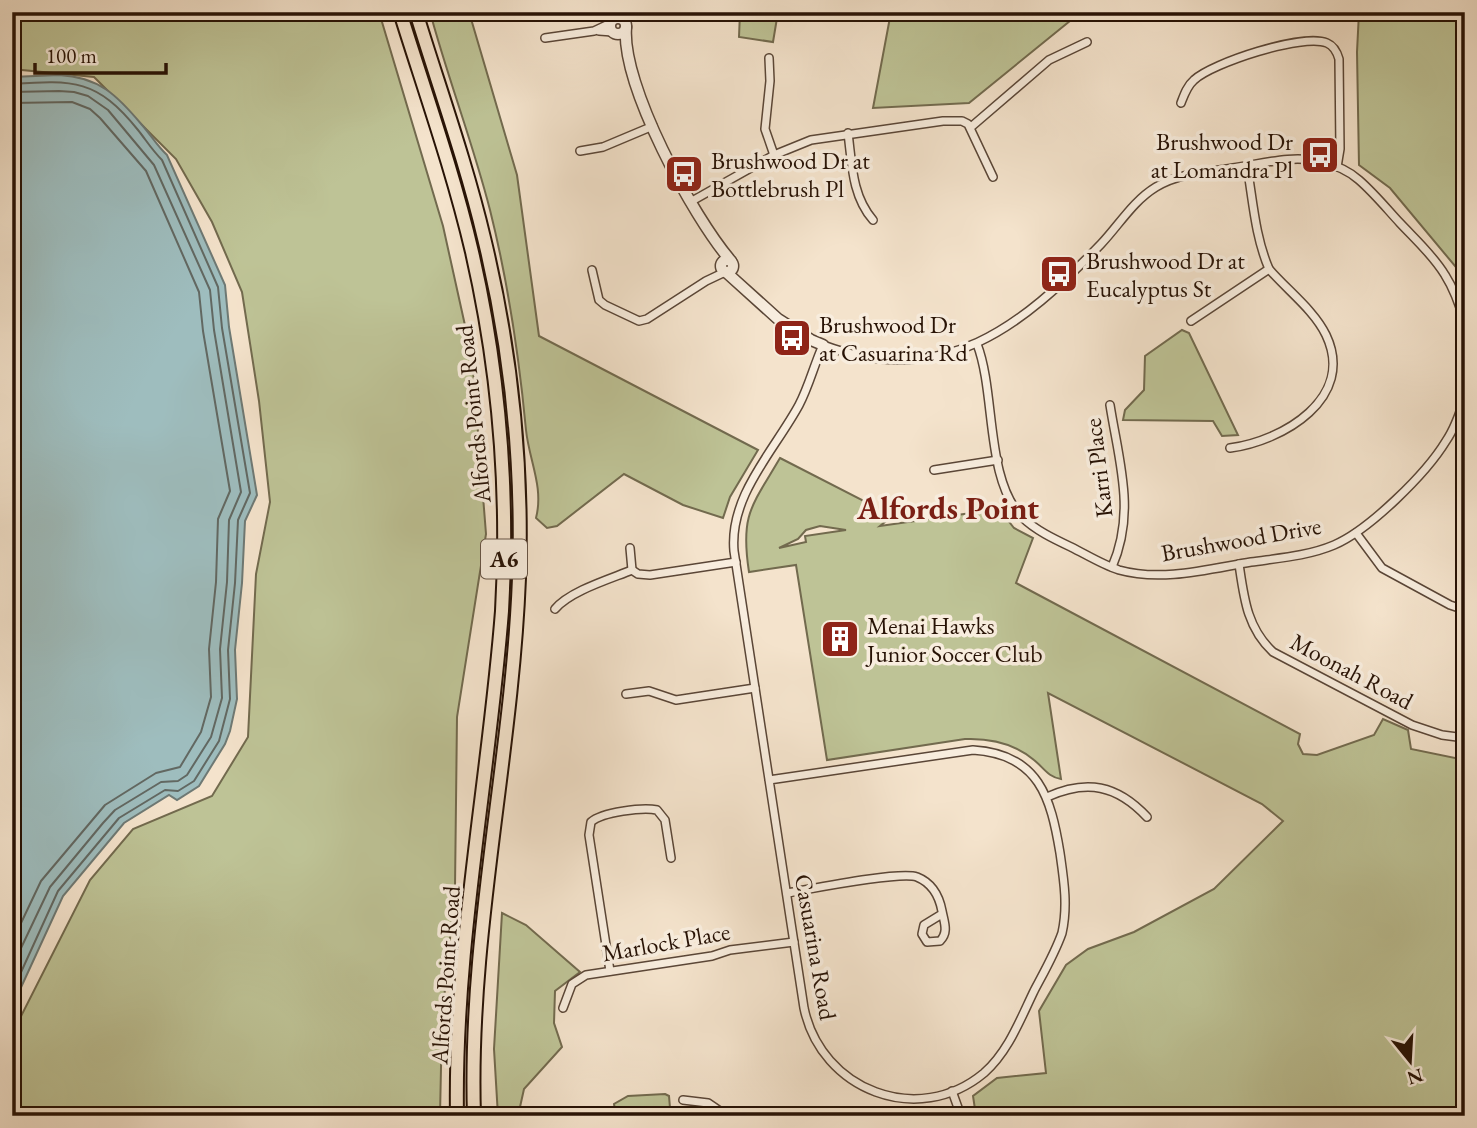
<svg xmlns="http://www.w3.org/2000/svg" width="1477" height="1128" font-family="'EB Garamond',serif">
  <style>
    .green { fill: #bec396; stroke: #726a4e; stroke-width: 2; fill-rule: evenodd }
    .water { fill: #9ebdbe; stroke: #6e7974; stroke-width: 2 }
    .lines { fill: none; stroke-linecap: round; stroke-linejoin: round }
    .shore { stroke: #626862; stroke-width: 2 }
    .minor-casing { stroke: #5a4637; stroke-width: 10 }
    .tertiary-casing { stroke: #5a4637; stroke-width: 13 }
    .trunk-casing { stroke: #271205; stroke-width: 16 }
    .minor { stroke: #f8edde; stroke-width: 7 }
    .tertiary { stroke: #f8edde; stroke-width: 10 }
    .trunk { stroke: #f4e3cc; stroke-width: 12 }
    .labels { text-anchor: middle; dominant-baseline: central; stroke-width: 7; stroke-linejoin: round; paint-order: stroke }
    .shield { fill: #f8edde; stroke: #665446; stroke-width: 2 }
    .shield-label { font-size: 23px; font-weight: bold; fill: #271205 }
    .poi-label { font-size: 24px; fill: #271205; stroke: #f8edde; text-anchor: start }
    .street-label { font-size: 24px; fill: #271205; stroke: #f8edde }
    .district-label { font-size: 32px; font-weight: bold; fill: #7a1f14; stroke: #f8edde }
  </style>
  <rect width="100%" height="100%" fill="#f4e3cc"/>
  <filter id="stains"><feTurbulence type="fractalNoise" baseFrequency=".00286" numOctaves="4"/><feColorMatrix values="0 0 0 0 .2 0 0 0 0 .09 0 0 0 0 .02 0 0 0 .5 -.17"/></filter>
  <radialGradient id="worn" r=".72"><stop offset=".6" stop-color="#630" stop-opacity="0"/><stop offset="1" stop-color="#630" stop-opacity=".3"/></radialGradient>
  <g class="green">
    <polygon points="12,12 379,12 443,226 472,357 486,534 457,717 455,888 442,1019 440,1116 12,1116 12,1034 90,880 133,829 212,796 248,737 256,574 270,502 259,401 242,292 212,222 176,159 94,77 12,69"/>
    <path d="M 430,12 L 469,12 L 517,175 L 539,336 L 758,450 L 730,497 L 723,518 L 683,505 L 624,474 L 557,526 L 547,528 L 536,518 C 544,487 529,460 526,430 C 519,356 508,282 490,210 C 473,143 448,79 430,12 Z"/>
    <polygon points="740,12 778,12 773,42 739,37"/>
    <polygon points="891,12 1081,12 969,103 873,108"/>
    <polygon points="1359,12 1465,12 1465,278 1390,188 1359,165 1357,52"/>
    <polygon points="1182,330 1189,333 1238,435 1222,436 1213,421 1123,420 1125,410 1144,390 1145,356"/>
    <path d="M 780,458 L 864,501 L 885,522 L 880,526 L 999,509 L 1014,528 L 1033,538 L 1016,583 L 1300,734 L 1298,744 L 1303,754 L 1317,755 L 1374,735 L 1383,719 L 1408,730 L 1411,749 L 1465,760 L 1465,1116 L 976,1116 L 973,1096 L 997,1078 L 1046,1073 L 1039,1011 L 1066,965 L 1088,949 L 1134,932 L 1214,889 L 1283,821 L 1262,804 L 1048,693 L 1061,779 C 1048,777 1044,768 1034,760 C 1014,743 990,738 965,739 L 827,760 L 796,565 L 749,572 C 740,514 752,506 780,458 ZM 820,526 L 846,530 L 805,536 L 806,542 L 779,548 L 798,539 L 806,530 Z"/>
    <polygon points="502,913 526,925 580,972 555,991 554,1023 562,1047 524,1089 518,1116 498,1116 494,1049"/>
    <polygon points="665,1094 669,1096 670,1108 679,1116 616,1116 614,1104 628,1096"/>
  </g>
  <path class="water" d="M 59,75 C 99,77 117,95 142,125 C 151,135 157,146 167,155 L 225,285 L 229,327 L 257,495 L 245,521 L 242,583 L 235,650 L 237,699 L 230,731 L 225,744 L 199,786 L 177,800 L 169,795 L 124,823 L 63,896 L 12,1007 L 12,77 Z"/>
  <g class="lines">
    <g class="shore">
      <path d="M 12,84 C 74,80 97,79 138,130 C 146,140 152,150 162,160 L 218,287 L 222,328 L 250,493 L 238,520 L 235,583 L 228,650 L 230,699 L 219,741 L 194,781 L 178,791 L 165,790 L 119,818 L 58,891 L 12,992"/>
      <polyline points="12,92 59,91 74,92 88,96 108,110 154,165 210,290 214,330 241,492 229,520 227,582 220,649 222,698 211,737 187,775 178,781 161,782 115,810 103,823 50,887 12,967"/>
      <polyline points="12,103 72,102 90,109 100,118 146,171 199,292 203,331 230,491 218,519 216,582 209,649 211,697 201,732 180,767 156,773 105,805 41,881 12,942"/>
    </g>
    <defs>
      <g id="minor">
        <polyline points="599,31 613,32"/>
        <polyline points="545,38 594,31 611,23"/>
        <polyline points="769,58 770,81 765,129 774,155"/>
        <path d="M 1181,103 C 1184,95 1187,86 1194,80 C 1212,63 1303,33 1327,43 C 1334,46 1337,52 1339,59 L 1340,149 L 1337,167"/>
        <polyline points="971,127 1049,60 1087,42"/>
        <path d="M 848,133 C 852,164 852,196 873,220"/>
        <polyline points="580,151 603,147 653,126"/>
        <polyline points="692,201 774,155 811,140 943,121 962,121 968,124 993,177"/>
        <polyline points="592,270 599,300 605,305 639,321 647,319 706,281 725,272"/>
        <polyline points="1191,321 1269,269"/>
        <path d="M 977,344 C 996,393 985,479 1022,517 C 1035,530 1054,539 1071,547 C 1087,555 1103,565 1119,570 C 1162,582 1209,569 1251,562 C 1279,558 1308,556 1334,545 C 1369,530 1426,474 1446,441 C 1455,428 1460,413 1465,397"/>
        <path d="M 1110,405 C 1119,462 1136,512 1112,567"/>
        <path d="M 1230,448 C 1283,441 1356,398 1326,335 C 1314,310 1287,290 1269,269 C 1255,236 1253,201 1247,166"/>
        <polyline points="934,470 998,460"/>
        <polyline points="1356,533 1382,568 1450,605 1465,610"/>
        <polyline points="630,548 632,570"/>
        <path d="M 1239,564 C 1244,598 1247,628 1273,652 L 1412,725 L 1442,735 L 1465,738"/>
        <path d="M 555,609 C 570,591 610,579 632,570 L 638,574 L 650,575 L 736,562"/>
        <polyline points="626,694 649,691 676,700 755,688"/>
        <path d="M 769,780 L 973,750 C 1039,754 1051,798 1060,853 C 1064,881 1068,906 1062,933 C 1055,953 1044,972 1034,991 C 1020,1020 1008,1052 984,1073 C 918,1128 821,1090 804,1008 L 734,551 C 729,496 774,451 799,405 C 809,386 814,365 823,345 C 944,390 1021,327 1101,244 C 1119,225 1133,201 1156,187 C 1179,173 1207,172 1233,168 C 1261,164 1293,154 1322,162 C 1335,165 1349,171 1359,180 C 1374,193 1387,209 1400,223 C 1415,239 1433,255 1445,275 C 1454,289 1460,306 1465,323"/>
        <path d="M 1047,797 C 1087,779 1117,785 1147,817"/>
        <path d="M 787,893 C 811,889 899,871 917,877 C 932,883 939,895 942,911 C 944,922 949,932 940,941 L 927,942 L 922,934 L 924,925 L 942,914"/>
        <path d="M 610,971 L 589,835 L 591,822 C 602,812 643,807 657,810 L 665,820 L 671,858"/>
        <polyline points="563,1008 572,984 586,975 712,956 730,950 794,942"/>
        <polyline points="952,1091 961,1116"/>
        <polyline points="683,1100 708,1103 727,1116"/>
        <polyline points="596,1116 601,1114"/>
      </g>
      <g id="tertiary">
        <circle cx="618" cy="26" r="8"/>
        <path d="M 626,27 C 621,85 693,217 731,261"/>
        <circle cx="727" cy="266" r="6"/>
        <polyline points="727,273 778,319 811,340 823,345"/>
      </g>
      <g id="trunk">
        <path d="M 400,12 C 425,92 453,171 472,252 C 499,370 509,490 502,611 C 489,779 454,947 457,1116"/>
        <path d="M 416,12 C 439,87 466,162 484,238 C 511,349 523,464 519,578 C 512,758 468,935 474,1116"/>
      </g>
    </defs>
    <use href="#minor" class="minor-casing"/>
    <use href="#tertiary" class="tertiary-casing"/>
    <use href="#trunk" class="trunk-casing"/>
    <use href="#minor" class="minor"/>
    <use href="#tertiary" class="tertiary"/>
    <use href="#trunk" class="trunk"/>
  </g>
  <defs>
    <symbol id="bus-square" viewBox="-11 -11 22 22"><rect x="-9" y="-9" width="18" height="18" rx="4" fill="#8f2418" stroke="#f8edde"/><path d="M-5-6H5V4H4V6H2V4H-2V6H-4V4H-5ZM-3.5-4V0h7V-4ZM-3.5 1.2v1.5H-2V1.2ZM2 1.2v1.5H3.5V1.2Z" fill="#fff"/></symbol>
    <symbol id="building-square" viewBox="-11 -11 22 22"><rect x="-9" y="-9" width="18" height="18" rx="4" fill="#8f2418" stroke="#f8edde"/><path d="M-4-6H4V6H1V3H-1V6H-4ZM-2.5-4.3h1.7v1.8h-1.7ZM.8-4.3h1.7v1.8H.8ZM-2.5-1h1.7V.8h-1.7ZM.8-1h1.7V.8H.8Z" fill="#fff"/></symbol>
  </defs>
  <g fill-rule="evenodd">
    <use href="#bus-square" x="1298" y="133" width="44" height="44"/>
    <use href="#bus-square" x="662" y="152" width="44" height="44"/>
    <use href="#bus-square" x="1037" y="252" width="44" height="44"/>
    <use href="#bus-square" x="770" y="316" width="44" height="44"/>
    <use href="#building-square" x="818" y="617" width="44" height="44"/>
  </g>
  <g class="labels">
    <rect class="shield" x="481" y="539.5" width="46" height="39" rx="5"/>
    <g class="shield-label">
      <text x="504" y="559">A6</text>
    </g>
    <g class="poi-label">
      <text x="1293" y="141" text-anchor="end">Brushwood Dr<tspan x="1293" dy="28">at Lomandra Pl</tspan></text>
      <text x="711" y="160">Brushwood Dr at<tspan x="711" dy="28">Bottlebrush Pl</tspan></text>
      <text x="1086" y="260">Brushwood Dr at<tspan x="1086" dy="28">Eucalyptus St</tspan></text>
      <text x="819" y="324">Brushwood Dr<tspan x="819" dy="28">at Casuarina Rd</tspan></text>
      <text x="867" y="625">Menai Hawks<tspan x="867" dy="28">Junior Soccer Club</tspan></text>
    </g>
    <g class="street-label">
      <text transform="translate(473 414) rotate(-96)">Alfords Point Road</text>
      <text transform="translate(1098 468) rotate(-97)">Karri Place</text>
      <text transform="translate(1241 539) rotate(-10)">Brushwood Drive</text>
      <text transform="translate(1352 671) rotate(28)">Moonah Road</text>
      <text transform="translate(666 942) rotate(-10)">Marlock Place</text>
      <text transform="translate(816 947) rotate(80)">Casuarina Road</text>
      <text transform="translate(445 975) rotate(-86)">Alfords Point Road</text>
    </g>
    <g class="district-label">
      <text x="948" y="508">Alfords Point</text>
    </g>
  </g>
  <rect width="1477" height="1128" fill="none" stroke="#f4e3cc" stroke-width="42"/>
  <rect x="14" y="14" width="1449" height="1100" fill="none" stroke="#271205" stroke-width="3.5"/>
  <rect x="21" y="21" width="1435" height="1086" fill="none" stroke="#271205" stroke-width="2"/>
  <g transform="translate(1410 1061) rotate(162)" stroke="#f8edde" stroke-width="5" paint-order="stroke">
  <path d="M0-5L12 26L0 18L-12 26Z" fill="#271205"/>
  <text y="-10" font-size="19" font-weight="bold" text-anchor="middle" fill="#271205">N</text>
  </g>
  <path d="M35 63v10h131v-10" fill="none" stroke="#271205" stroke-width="3.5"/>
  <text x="46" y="63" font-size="21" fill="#271205" stroke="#f8edde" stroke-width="5" paint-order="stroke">100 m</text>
  <rect width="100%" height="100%" filter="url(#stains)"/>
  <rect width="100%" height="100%" fill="url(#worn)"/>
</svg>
